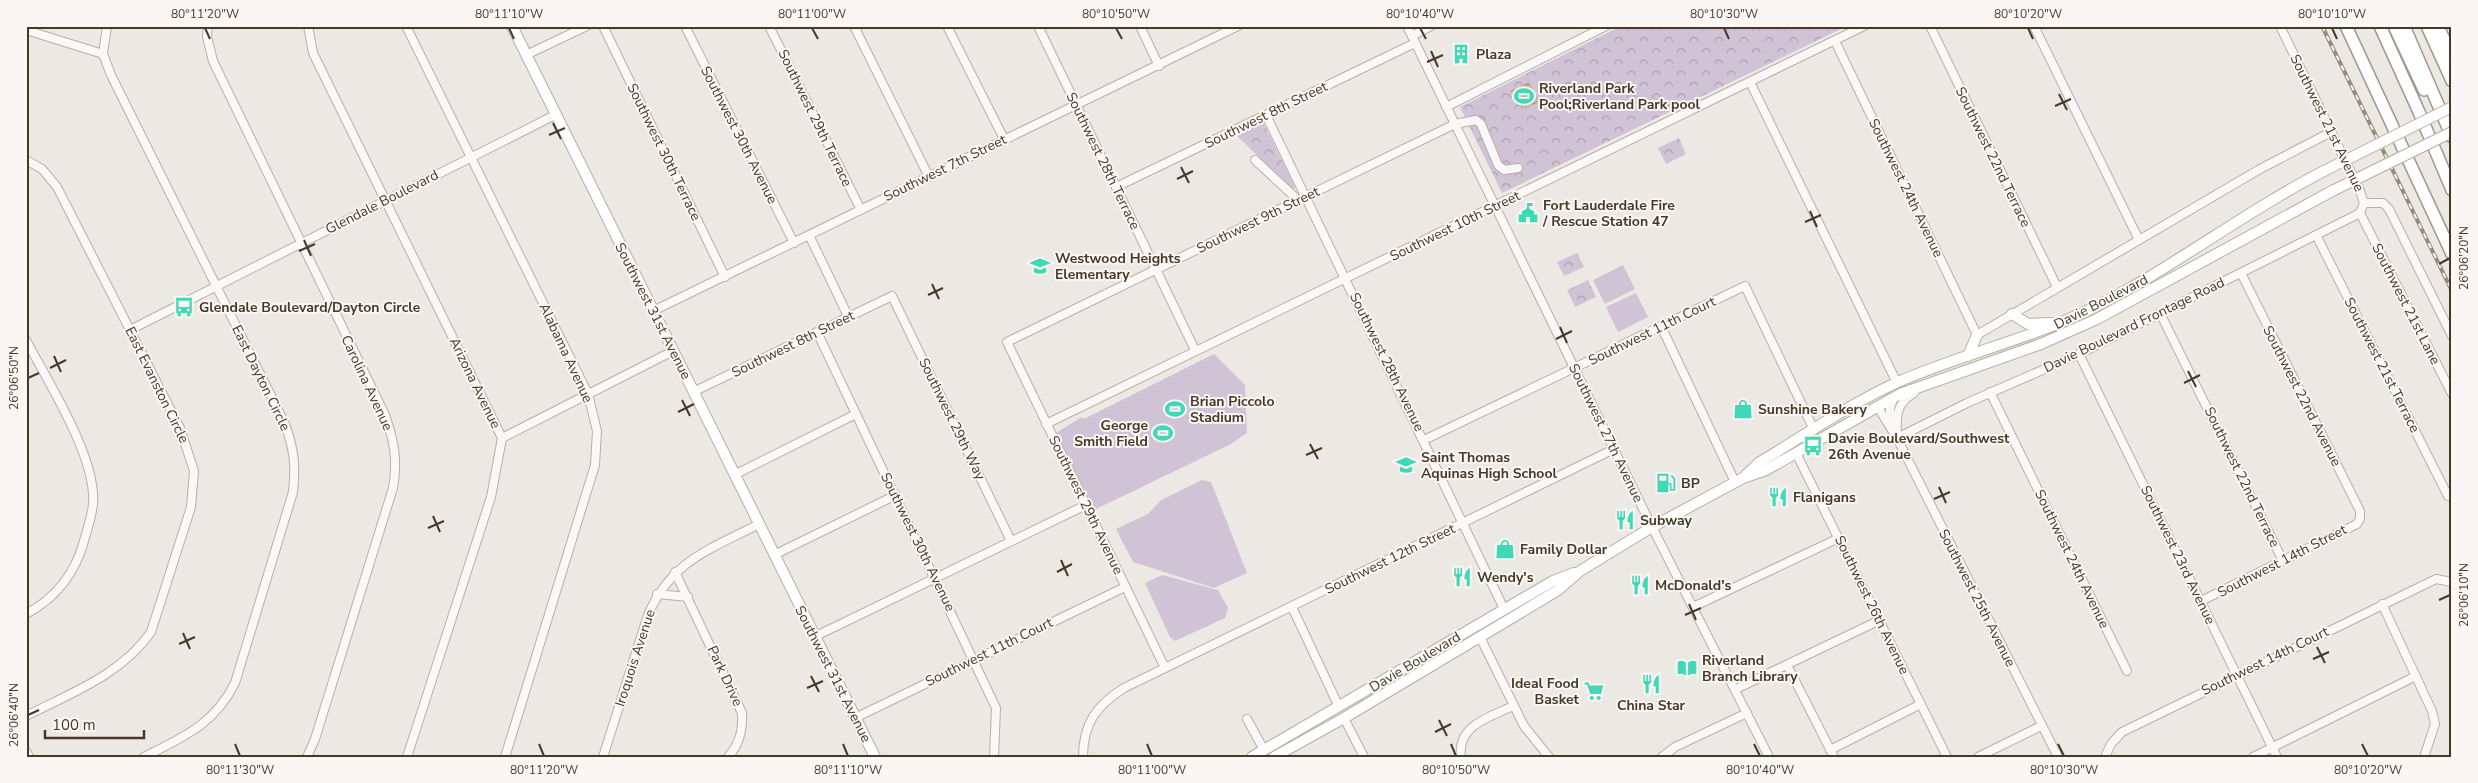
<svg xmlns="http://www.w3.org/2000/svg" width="2478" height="783" font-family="'Nunito Sans',sans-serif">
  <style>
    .grass { fill: #d0c3d6 }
    .forest { fill: url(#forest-crowns) }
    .water { fill: url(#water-rules) }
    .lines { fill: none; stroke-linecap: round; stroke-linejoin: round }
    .minor-casing { stroke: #b7b0a7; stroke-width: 10 }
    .major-casing { stroke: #b9aea1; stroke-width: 12 }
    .highway-casing { stroke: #a49789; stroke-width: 14 }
    .minor { stroke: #faf8f6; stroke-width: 8 }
    .major { stroke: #fff; stroke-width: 10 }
    .highway { stroke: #fff; stroke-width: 11 }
    .rail-casing { stroke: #978a7b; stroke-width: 4 }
    .rail { stroke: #f9f6f3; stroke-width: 2; stroke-dasharray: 5.5; stroke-linecap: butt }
    .major-bridge-casing { stroke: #b9aea1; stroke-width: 12; stroke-linecap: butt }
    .major-bridge { stroke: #fff; stroke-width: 10 }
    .ticks { fill: none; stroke: #463929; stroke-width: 2 }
    .labels { text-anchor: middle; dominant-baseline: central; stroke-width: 4; stroke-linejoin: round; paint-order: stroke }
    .poi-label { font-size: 14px; font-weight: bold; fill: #463929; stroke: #f9f6f3; text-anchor: start }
    .street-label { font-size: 14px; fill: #463929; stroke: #f9f6f3 }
    .neatline { fill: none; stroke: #463929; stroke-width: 2 }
    .ticks-label { font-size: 12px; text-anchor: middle; fill: #463929 }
  </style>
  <defs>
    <pattern id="forest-crowns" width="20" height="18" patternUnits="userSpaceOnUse" patternTransform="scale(1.25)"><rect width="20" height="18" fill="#d0c3d6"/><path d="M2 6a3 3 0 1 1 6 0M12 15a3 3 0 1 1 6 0" fill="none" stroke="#ab9fae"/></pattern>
    <pattern id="water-rules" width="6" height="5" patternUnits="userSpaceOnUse" patternTransform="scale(1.25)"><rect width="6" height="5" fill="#ceb29c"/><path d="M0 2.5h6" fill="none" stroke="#a9927f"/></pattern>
  </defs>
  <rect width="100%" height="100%" fill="#ece8e3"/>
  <g class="grass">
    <polygon points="1623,265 1635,289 1605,304 1593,280"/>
    <polygon points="1636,293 1648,317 1618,332 1606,307"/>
    <polygon points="1214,354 1245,385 1247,433 1231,444 1094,510 1056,433 1082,417 1084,419"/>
    <polygon points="1202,480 1211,482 1247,573 1214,588 1133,562 1116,529 1148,514 1161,500"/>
    <polygon points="1162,575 1218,590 1228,608 1225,618 1175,641 1170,637 1145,583"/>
  </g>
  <g class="forest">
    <polygon points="1621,26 1847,26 1502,193 1460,107"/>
    <polygon points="1260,123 1264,124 1295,187 1293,190 1235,134"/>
    <polygon points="1679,138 1686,154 1666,164 1658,148"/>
    <polygon points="1577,253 1584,267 1564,276 1557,262"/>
    <polygon points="1588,280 1596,297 1575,307 1567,290"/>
  </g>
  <polygon class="water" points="1529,82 1539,102 1525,109 1521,101 1516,103 1510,91"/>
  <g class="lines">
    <defs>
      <g id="minor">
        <path d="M 208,26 L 207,37 L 213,61 L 385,415 C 394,441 398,460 393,488 L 315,739 L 307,757"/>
        <polyline points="308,26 313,53 502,438 491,497 407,757"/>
        <polyline points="406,26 588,394 597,431 595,465 505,757"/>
        <polyline points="603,26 725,277"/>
        <polyline points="685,26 794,243"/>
        <polyline points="769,26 861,210"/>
        <polyline points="854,26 929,177"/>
        <polyline points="947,26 1004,139"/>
        <polyline points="1038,26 1195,350"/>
        <polyline points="1140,26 1159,66"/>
        <polyline points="1407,26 1652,527 1769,757"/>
        <polyline points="1930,26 2057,287"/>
        <polyline points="2034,26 2139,240"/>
        <path d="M 26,30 L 103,54 L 111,75 L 285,424 C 294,449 296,465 293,492 L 235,683 C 214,725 183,737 144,757"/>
        <polyline points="1412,36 1431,26"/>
        <polyline points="1835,41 1977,335 2260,169 2331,132"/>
        <polyline points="103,54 107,26"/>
        <polyline points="526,55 587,26"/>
        <polyline points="1750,82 1897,383"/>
        <polyline points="1446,107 1606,26"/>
        <polyline points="1266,115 1504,609"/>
        <path d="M 26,160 L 42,169 L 57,187 L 180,428 L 194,471 L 191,507 L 151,632 C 121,675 71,693 26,716"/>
        <polyline points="1255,160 1298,200"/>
        <polyline points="1116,187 1415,43"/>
        <polyline points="2364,203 2383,203 2389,209 2452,336"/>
        <polyline points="2360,213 2452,394"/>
        <polyline points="809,235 848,316"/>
        <polyline points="2316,235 2448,496 2452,494"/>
        <polyline points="653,311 1238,26"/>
        <polyline points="2160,313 2283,561"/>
        <polyline points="1661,326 1735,482"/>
        <polyline points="130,330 555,115"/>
        <polyline points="817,332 996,708 994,757"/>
        <path d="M 26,340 C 48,382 97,458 93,504 C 92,516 87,530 84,541 C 75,574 56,598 26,614"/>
        <polyline points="2079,354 2277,757"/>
        <polyline points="693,392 892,296 1011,541"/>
        <polyline points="1990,392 2127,671"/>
        <polyline points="1877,406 1897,438 2058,757"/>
        <polyline points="1046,424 1864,26"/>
        <polyline points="1890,424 1890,408 1894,397"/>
        <path d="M 1897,436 C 1896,417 1896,403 1914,393"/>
        <polyline points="502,438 673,351"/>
        <polyline points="1897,438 1967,403 2079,354 2360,213 2364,203 2360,191 2280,26"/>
        <polyline points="1424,440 1745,286 1814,430"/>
        <polyline points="1796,453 1947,757"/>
        <polyline points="734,475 856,414"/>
        <polyline points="774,555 896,495"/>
        <path d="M 675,572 L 742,713 C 743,730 740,744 728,757"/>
        <polyline points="657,594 688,597"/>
        <polyline points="2201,601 2357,524 2360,519 2360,511 2241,273"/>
        <polyline points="2382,604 2432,711 2435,724 2424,757"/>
        <polyline points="1292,607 1339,707"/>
        <polyline points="1693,607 1839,538"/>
        <polyline points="814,637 1086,505"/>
        <polyline points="1480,637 1524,726 1549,757"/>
        <polyline points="1787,665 1834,757"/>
        <polyline points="1165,668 1007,342 1455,124 1476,120 1481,124 1498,165 1504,170 1518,168"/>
        <polyline points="1736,689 1880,620"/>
        <polyline points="855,718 1125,587"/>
        <polyline points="1344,718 1364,757"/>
        <polyline points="1247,719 1264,750"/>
        <polyline points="1830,750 1921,704"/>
        <polyline points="26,751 29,757"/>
        <path d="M 603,757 L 648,615 C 672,560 709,550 759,524"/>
        <path d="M 1083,757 C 1083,723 1097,705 1124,688 L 1614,449"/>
        <path d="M 1461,757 C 1457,725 1490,717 1513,706"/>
        <polyline points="1662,757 1675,747 1747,713"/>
        <polyline points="1978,757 2041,726"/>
        <polyline points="2105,757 2111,744 2122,732 2436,579 2452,582"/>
        <polyline points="2253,757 2416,676"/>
      </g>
      <g id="major">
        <polyline points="512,26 875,757"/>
        <polyline points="2012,314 2028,324 2051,323"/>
        <polyline points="1968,356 1977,335"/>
        <path d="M 1746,475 L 1760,462 C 1805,435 1850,404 1898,382 C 1962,354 2030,339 2093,308 C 2173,268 2244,212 2324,171"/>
        <polyline points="1252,757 1553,581 1574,573"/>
        <polyline points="1274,757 1344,718 1520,613 1558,590 1580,571 1652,527 1743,478 1766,470 1900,394 2041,344 2097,319 2334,190"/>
      </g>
      <g id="highway">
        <polyline points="2346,26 2452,254"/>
        <polyline points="2380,26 2419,112 2452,190"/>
        <polyline points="2394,26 2424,90"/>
        <polyline points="2404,26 2452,137"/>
        <polyline points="2427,26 2452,81"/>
        <polyline points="2438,26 2452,57"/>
      </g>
    </defs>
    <use href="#minor" class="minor-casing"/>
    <use href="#major" class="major-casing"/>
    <use href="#highway" class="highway-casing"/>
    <use href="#minor" class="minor"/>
    <use href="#major" class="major"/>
    <use href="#highway" class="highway"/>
    <defs>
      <polyline id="rail" points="2322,26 2452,291"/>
    </defs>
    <use href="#rail" class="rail-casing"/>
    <use href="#rail" class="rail"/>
    <defs>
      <g id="major-bridge">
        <polyline points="2324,171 2452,107"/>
        <polyline points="2334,190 2452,132"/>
      </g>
    </defs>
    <use href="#major-bridge" class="major-bridge-casing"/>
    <use href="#major-bridge" class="major-bridge"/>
  </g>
  <path class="ticks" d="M 205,28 L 210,39M 509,28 L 514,39M 812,28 L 818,39M 1116,28 L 1122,39M 1420,28 L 1426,39M 1724,28 L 1729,39M 2028,28 L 2033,39M 2332,28 L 2337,39M 1431,51 L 1438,67M 1427,62 L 1443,55M 2059,94 L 2067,110M 2055,106 L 2071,99M 553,123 L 561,139M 549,135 L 565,128M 1181,167 L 1189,183M 1177,179 L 1193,171M 1810,211 L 1817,227M 1805,222 L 1821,215M 304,240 L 311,256M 299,251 L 315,244M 2439,264 L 2450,258M 932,284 L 939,299M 928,295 L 943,288M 1560,327 L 1567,343M 1556,339 L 1572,331M 54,356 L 61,372M 50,368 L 66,360M 2188,371 L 2196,387M 28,378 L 39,373M 2184,383 L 2200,375M 682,400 L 690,416M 678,412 L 694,404M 1310,444 L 1318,459M 1306,455 L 1322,448M 1939,487 L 1946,503M 1934,499 L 1950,492M 433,516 L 440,532M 428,528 L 444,521M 1061,560 L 1068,576M 1057,572 L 1072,564M 2439,600 L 2450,595M 1689,604 L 1696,620M 1685,615 L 1701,608M 183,633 L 190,649M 179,644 L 195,637M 2317,647 L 2325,663M 2313,659 L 2329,652M 811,676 L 819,692M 807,688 L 823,681M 28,715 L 39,710M 1439,720 L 1447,736M 1435,732 L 1451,724M 235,744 L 240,756M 539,744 L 544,756M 843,744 L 848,756M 1147,744 L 1152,756M 1451,744 L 1456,756M 1754,744 L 1760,756M 2058,744 L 2064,756M 2362,744 L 2368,756"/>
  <defs>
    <symbol id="building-bare" viewBox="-9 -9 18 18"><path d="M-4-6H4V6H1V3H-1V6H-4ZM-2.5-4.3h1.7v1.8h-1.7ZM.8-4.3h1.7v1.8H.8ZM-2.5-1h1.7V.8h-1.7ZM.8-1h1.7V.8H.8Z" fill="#41d8b5" stroke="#f9f6f3" stroke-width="2.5" paint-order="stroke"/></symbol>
    <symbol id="stadium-bare" viewBox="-9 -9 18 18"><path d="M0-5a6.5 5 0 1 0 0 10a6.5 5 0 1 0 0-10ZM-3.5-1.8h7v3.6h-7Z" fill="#41d8b5" stroke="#f9f6f3" stroke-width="2.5" paint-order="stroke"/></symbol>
    <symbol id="civic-bare" viewBox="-9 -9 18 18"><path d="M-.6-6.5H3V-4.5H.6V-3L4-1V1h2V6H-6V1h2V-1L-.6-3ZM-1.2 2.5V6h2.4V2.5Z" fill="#41d8b5" stroke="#f9f6f3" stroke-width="2.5" paint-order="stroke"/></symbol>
    <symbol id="school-bare" viewBox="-9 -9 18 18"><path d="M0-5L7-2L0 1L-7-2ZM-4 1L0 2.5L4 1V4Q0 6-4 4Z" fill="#41d8b5" stroke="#f9f6f3" stroke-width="2.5" paint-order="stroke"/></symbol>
    <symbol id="bus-bare" viewBox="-9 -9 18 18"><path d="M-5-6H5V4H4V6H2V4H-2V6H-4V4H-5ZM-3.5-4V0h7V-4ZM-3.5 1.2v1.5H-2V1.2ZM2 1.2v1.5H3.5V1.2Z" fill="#41d8b5" stroke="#f9f6f3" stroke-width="2.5" paint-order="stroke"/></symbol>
    <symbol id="shop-bare" viewBox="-9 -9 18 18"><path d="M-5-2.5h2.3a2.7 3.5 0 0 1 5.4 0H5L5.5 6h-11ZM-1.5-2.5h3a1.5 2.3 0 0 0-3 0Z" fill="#41d8b5" stroke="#f9f6f3" stroke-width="2.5" paint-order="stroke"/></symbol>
    <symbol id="fuel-bare" viewBox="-9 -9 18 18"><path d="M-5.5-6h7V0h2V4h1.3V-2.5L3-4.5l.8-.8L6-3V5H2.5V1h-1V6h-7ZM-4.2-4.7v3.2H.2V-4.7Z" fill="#41d8b5" stroke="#f9f6f3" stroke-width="2.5" paint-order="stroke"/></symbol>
    <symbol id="restaurant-bare" viewBox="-9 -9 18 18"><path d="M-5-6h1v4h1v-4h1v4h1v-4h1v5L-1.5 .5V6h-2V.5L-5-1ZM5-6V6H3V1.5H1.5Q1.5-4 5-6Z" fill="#41d8b5" stroke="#f9f6f3" stroke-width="2.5" paint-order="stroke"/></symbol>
    <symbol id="library-bare" viewBox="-9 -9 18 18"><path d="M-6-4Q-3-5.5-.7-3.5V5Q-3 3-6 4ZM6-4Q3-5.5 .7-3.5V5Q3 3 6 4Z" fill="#41d8b5" stroke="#f9f6f3" stroke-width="2.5" paint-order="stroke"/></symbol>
    <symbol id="supermarket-bare" viewBox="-9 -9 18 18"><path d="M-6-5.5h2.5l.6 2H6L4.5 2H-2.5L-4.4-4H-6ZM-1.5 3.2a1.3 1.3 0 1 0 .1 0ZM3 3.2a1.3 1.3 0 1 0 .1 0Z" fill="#41d8b5" stroke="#f9f6f3" stroke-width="2.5" paint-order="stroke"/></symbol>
  </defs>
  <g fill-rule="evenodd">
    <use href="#building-bare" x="1447" y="40" width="28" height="28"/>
    <use href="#stadium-bare" x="1510" y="82" width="28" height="28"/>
    <use href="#civic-bare" x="1514" y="199" width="28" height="28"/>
    <use href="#school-bare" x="1026" y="252" width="28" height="28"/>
    <use href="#bus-bare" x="170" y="293" width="28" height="28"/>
    <use href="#stadium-bare" x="1161" y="395" width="28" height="28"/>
    <use href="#shop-bare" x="1729" y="395" width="28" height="28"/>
    <use href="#stadium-bare" x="1149" y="419" width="28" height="28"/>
    <use href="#bus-bare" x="1799" y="432" width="28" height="28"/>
    <use href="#school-bare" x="1392" y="451" width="28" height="28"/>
    <use href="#fuel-bare" x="1652" y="469" width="28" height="28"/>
    <use href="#restaurant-bare" x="1764" y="483" width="28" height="28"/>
    <use href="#restaurant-bare" x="1611" y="506" width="28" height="28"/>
    <use href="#shop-bare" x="1491" y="535" width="28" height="28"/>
    <use href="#restaurant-bare" x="1448" y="563" width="28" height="28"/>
    <use href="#restaurant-bare" x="1626" y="571" width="28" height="28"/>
    <use href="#library-bare" x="1673" y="654" width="28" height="28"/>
    <use href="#restaurant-bare" x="1637" y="670" width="28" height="28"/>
    <use href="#supermarket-bare" x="1580" y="677" width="28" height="28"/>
  </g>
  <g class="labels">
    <g class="poi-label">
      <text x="1476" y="54">Plaza</text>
      <text x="1539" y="88">Riverland Park<tspan x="1539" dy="16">Pool;Riverland Park pool</tspan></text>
      <text x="1543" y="205">Fort Lauderdale Fire<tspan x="1543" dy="16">/ Rescue Station 47</tspan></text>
      <text x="1055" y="258">Westwood Heights<tspan x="1055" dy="16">Elementary</tspan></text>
      <text x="199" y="307">Glendale Boulevard/Dayton Circle</text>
      <text x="1190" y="401">Brian Piccolo<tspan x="1190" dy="16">Stadium</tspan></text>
      <text x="1758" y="409">Sunshine Bakery</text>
      <text x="1148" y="425" text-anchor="end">George<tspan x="1148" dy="16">Smith Field</tspan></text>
      <text x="1828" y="438">Davie Boulevard/Southwest<tspan x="1828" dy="16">26th Avenue</tspan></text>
      <text x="1421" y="457">Saint Thomas<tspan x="1421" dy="16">Aquinas High School</tspan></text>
      <text x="1681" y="483">BP</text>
      <text x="1793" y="497">Flanigans</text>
      <text x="1640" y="520">Subway</text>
      <text x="1520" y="549">Family Dollar</text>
      <text x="1477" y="577">Wendy's</text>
      <text x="1655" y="585">McDonald's</text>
      <text x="1702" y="660">Riverland<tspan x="1702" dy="16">Branch Library</tspan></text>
      <text x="1579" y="683" text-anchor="end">Ideal Food<tspan x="1579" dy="16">Basket</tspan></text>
      <text x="1651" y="705" text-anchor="middle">China Star</text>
    </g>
    <g class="street-label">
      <text transform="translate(1266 115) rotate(-26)">Southwest 8th Street</text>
      <text transform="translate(815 118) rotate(64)">Southwest 29th Terrace</text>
      <text transform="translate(2327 123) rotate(64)">Southwest 21st Avenue</text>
      <text transform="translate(739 135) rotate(63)">Southwest 30th Avenue</text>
      <text transform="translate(664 152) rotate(64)">Southwest 30th Terrace</text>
      <text transform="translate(1993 157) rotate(64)">Southwest 22nd Terrace</text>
      <text transform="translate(1103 161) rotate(64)">Southwest 28th Terrace</text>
      <text transform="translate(945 168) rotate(-26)">Southwest 7th Street</text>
      <text transform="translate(1906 188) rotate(64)">Southwest 24th Avenue</text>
      <text transform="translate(382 202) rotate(-27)">Glendale Boulevard</text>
      <text transform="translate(1258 220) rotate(-26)">Southwest 9th Street</text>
      <text transform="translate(1455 226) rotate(-26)">Southwest 10th Street</text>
      <text transform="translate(2101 302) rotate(-27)">Davie Boulevard</text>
      <text transform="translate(2406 304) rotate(63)">Southwest 21st Lane</text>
      <text transform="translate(653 311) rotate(63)">Southwest 31st Avenue</text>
      <text transform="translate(2134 325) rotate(-26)">Davie Boulevard Frontage Road</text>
      <text transform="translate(1652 331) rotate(-26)">Southwest 11th Court</text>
      <text transform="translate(793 344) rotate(-26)">Southwest 8th Street</text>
      <text transform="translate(566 353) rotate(65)">Alabama Avenue</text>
      <text transform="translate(1387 362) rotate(64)">Southwest 28th Avenue</text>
      <text transform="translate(2382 365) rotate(63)">Southwest 21st Terrace</text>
      <text transform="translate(261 378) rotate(64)">East Dayton Circle</text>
      <text transform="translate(367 383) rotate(65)">Carolina Avenue</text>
      <text transform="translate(475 383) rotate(64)">Arizona Avenue</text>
      <text transform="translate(157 385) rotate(64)">East Evanston Circle</text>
      <text transform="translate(2302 396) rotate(63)">Southwest 22nd Avenue</text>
      <text transform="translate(952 419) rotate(64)">Southwest 29th Way</text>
      <text transform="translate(1606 433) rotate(64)">Southwest 27th Avenue</text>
      <text transform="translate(2242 477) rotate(64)">Southwest 22nd Terrace</text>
      <text transform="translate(1086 505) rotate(64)">Southwest 29th Avenue</text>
      <text transform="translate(918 542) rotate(64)">Southwest 30th Avenue</text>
      <text transform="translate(2178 555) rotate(64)">Southwest 23rd Avenue</text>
      <text transform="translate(1390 559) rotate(-26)">Southwest 12th Street</text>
      <text transform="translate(2072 559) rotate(64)">Southwest 24th Avenue</text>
      <text transform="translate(2282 561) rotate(-27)">Southwest 14th Street</text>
      <text transform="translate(1977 598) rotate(63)">Southwest 25th Avenue</text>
      <text transform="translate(1872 605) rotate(64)">Southwest 26th Avenue</text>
      <text transform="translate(989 652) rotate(-26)">Southwest 11th Court</text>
      <text transform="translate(635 658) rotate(-72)">Iroquois Avenue</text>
      <text transform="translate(2265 661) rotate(-26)">Southwest 14th Court</text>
      <text transform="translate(1415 662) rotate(-31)">Davie Boulevard</text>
      <text transform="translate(833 674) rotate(63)">Southwest 31st Avenue</text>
      <text transform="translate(725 676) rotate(65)">Park Drive</text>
    </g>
  </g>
  <rect width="2478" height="783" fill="none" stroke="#f9f6f3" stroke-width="55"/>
  <path d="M45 730v8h99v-8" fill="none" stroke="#463929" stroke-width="2.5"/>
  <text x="52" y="730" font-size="15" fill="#463929" stroke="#f9f6f3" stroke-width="4" paint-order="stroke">100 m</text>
  <rect x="28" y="28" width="2422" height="728" class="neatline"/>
  <g class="ticks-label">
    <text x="205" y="18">80°11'20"W</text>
    <text x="509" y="18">80°11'10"W</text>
    <text x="812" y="18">80°11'00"W</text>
    <text x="1116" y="18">80°10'50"W</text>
    <text x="1420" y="18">80°10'40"W</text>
    <text x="1724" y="18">80°10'30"W</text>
    <text x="2028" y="18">80°10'20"W</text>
    <text x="2332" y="18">80°10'10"W</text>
    <text transform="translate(2464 258) rotate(-90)" y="4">26°06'20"N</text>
    <text transform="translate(14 378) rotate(-90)" y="4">26°06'50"N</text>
    <text transform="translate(2464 595) rotate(-90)" y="4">26°06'10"N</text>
    <text transform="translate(14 715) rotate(-90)" y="4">26°06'40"N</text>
    <text x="240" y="774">80°11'30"W</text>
    <text x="544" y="774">80°11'20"W</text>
    <text x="848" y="774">80°11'10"W</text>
    <text x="1152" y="774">80°11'00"W</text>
    <text x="1456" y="774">80°10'50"W</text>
    <text x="1760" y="774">80°10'40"W</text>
    <text x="2064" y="774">80°10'30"W</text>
    <text x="2368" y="774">80°10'20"W</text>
  </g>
</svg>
